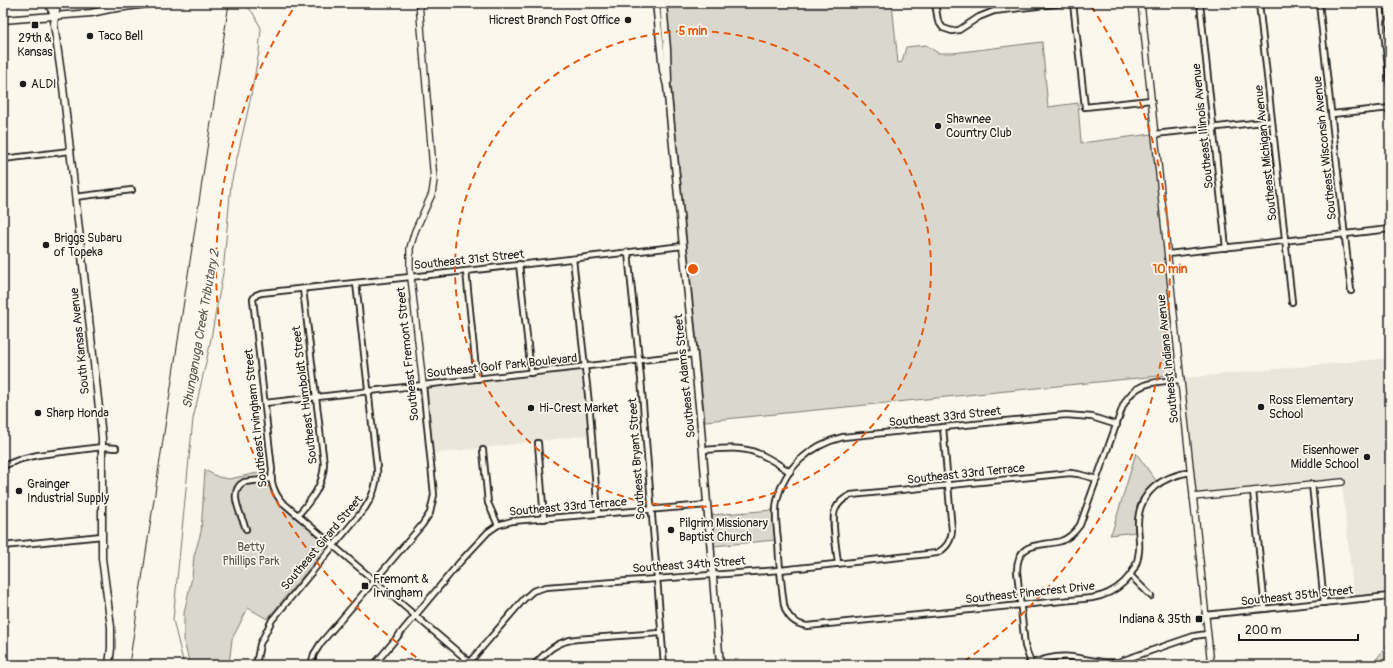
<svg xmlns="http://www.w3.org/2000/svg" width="1393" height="668" font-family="Pangolin,sans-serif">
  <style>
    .built { fill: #eae6dc }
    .green { fill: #dad7ce; stroke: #7b7a75 }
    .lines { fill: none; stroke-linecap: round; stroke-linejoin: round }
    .stream { stroke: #74726e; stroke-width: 1 }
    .minor-casing { stroke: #1c1c1c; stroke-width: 8 }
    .tertiary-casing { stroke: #1c1c1c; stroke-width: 8 }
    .secondary-casing { stroke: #1c1c1c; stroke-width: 9 }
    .minor { stroke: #fbf7ec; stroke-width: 4.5 }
    .tertiary { stroke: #fbf7ec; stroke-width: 5.5 }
    .secondary { stroke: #fbf7ec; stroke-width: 6 }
    .rail { stroke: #1c1c1c; stroke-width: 1 }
    .ring { fill: none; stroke: #e8590c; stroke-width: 2; stroke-dasharray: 7 5 }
    .poi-dot { fill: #1c1c1c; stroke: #fbf7ec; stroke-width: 1.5 }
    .labels { text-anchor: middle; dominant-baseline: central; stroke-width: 3.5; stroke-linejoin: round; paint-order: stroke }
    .poi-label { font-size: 12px; fill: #1c1c1c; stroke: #fbf7ec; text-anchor: start }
    .street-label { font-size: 12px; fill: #1c1c1c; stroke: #fbf7ec }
    .park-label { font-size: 12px; fill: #555451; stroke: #fbf7ec }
    .water-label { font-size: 13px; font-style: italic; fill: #575653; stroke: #fbf7ec }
    .centre { fill: #e8590c; stroke: #fbf7ec; stroke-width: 2 }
    .ring-label { font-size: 12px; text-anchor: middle; font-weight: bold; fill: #e8590c; stroke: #fbf7ec; stroke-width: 3.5; stroke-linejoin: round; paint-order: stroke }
  </style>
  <rect width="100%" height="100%" fill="#fbf7ec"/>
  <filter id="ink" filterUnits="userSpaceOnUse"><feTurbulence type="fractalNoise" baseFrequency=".025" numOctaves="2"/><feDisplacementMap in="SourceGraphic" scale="8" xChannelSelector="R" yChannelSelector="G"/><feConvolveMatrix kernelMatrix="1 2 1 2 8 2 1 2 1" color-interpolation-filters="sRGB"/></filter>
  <g filter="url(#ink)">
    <g class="built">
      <polygon points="1390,358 1390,595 1354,599 1342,485 1347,484 1347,479 1196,494 1183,378"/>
      <polygon points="580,369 584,372 589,435 431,454 426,387"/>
    </g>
    <g class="green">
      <polygon points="666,3 892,3 898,63 902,62 906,47 926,45 938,53 953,53 1042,42 1048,107 1078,103 1081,143 1152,134 1178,374 705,421 672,95"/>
      <path d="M 1136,453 L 1157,482 C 1142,495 1133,511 1135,532 L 1110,535 L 1113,529 Z"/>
      <path d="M 205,470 L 218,477 L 229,479 L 268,471 C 269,477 269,484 272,490 C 282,516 311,525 328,546 L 267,619 L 248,608 L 232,639 L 229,665 L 190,665 L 184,642 L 184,613 L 192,577 L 194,556 L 201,532 Z"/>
      <polygon points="773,510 775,540 714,546 712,515"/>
      <polygon points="1390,641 1390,665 1372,665"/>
    </g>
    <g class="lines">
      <polyline class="stream" points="184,665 173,620 193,419 209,349 223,273 231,184 249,106 259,52 261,28 253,13 244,3"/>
      <defs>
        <g id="minor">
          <polyline points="935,3 938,21 943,28 952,31 959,30 979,17 994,11 1064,3"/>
          <polyline points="1073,3 1085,107 1151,100"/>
          <polyline points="1200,3 1226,248"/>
          <polyline points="1259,3 1292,302"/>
          <polyline points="1319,3 1351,291"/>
          <polyline points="1381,3 1390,86"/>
          <polyline points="1332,114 1390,108"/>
          <polyline points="1155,134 1272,121"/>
          <polyline points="3,159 70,151"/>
          <polyline points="75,197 132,190"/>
          <polyline points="628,253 641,379 664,665"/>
          <polyline points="1168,254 1390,229"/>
          <polyline points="573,259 590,413 598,514"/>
          <polyline points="519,264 531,373"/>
          <polyline points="466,271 477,379"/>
          <polyline points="265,403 694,354"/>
          <path d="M 1117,425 L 1092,417 L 1066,415 L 843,437 C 811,445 784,467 777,501 C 774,514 777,528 778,541 C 779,562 781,583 784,605 C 787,617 795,624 807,626 L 1092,598 C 1116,594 1137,576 1139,551 C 1140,542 1138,533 1138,523 C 1139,491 1162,477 1190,472"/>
          <polyline points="538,443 544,519"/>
          <polyline points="483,450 488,503 498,525"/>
          <path d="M 703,450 C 720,449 740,446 757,453 C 769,457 779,465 790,472"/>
          <polyline points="3,466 21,459 38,455 102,447 116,448"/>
          <polyline points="1312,484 1324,603"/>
          <polyline points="1253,491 1265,609"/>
          <path d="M 298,515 C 312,499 323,486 324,464 L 303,289"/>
          <path d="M 246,529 C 241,514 227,491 244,482 L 271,479"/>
          <polyline points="3,546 102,536"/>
          <path d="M 838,564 C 837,551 831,521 835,510 C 838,503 844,498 851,495 L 1070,473 L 1078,474 L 1097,479"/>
          <polyline points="1130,575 1151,596"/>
          <polyline points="1205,615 1390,596"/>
          <path d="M 1031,663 L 1025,646 L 1017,571 C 1017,540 1041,547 1061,541 C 1070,538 1075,532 1080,525 L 1123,406 C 1135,380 1157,382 1181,380"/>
          <path d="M 256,665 L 260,644 L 272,620 L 365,508 C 373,496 378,483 377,468 L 356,283"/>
          <polyline points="311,665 314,654 321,643 422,525 430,513 434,495 423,385"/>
          <polyline points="374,665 460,562 488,532 498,525 512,521 707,505"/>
          <path d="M 467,665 L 524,599 L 533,591 L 546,587 L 780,570 L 937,553 C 947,548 951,541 952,531 L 943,427"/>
          <path d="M 473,665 L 281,501 C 274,492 270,482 272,470 L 253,299 L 256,295 L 261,293 L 466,271 L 683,246"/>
          <path d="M 534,665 C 547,651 557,641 577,639 L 661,633"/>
          <path d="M 1027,665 C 1042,659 1056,655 1072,657 C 1088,659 1103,664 1118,662 L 1194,636 L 1207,634"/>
        </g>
        <g id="tertiary">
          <polyline points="419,3 434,180 432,194 415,231 410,248 410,269 423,385"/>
          <polyline points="1141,3 1211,665"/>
          <polyline points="1193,497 1342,482"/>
        </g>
        <g id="secondary">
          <polyline points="50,3 50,7 55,16"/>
          <polyline points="57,3 54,24 63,87 100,417 102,438 102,558 111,627 111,648 109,665"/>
          <polyline points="656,3 663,70 667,86 700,416 720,665"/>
          <polyline points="663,3 667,49 668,81"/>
          <polyline points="3,20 91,13 110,9 154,3"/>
        </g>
      </defs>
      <use href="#minor" class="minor-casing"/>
      <use href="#tertiary" class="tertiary-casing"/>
      <use href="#secondary" class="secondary-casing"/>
      <use href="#minor" class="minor"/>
      <use href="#tertiary" class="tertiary"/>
      <use href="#secondary" class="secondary"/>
      <polyline class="rail" points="129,665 229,3"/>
    </g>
  </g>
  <g class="ring">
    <circle cx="693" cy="269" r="238"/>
    <path d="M426 664A477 477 0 0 1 295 6M1091 6A477 477 0 0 1 960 664"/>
  </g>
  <g class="poi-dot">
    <circle cx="628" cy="20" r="4"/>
    <rect x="31" y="21" width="8" height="8" rx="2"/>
    <circle cx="90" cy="36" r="4"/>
    <circle cx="23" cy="84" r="4"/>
    <circle cx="938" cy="126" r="4"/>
    <circle cx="46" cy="245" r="4"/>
    <circle cx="1261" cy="407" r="4"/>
    <circle cx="531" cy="408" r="4"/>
    <circle cx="38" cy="413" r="4"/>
    <circle cx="1367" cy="457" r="4"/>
    <circle cx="19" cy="491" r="4"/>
    <circle cx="671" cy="530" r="4"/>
    <rect x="361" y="582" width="8" height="8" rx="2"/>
    <rect x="1195" y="615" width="8" height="8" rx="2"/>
  </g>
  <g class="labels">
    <g class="poi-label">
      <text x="620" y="20" text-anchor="end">Hicrest Branch Post Office</text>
      <text x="98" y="36">Taco Bell</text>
      <text x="35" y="38" text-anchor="middle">29th &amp;<tspan x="35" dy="14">Kansas</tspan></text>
      <text x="31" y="84">ALDI</text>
      <text x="946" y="119">Shawnee<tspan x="946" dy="14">Country Club</tspan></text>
      <text x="54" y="238">Briggs Subaru<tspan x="54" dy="14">of Topeka</tspan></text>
      <text x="1269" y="400">Ross Elementary<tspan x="1269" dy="14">School</tspan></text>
      <text x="539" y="408">Hi-Crest Market</text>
      <text x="46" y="413">Sharp Honda</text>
      <text x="1359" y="450" text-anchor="end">Eisenhower<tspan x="1359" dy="14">Middle School</tspan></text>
      <text x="27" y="484">Grainger<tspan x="27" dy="14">Industrial Supply</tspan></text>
      <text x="679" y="523">Pilgrim Missionary<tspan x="679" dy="14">Baptist Church</tspan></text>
      <text x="373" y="579">Fremont &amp;<tspan x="373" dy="14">Irvingham</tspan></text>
      <text x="1191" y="619" text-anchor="end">Indiana &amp; 35th</text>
    </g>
    <g class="street-label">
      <text transform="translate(1203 126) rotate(-96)">Southeast Illinois Avenue</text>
      <text transform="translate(1325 148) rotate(-96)">Southeast Wisconsin Avenue</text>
      <text transform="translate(1266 153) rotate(-96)">Southeast Michigan Avenue</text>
      <text transform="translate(469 260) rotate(-6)">Southeast 31st Street</text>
      <text transform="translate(80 341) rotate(-96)">South Kansas Avenue</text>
      <text transform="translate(408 354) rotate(-96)">Southeast Fremont Street</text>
      <text transform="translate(1168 359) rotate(-96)">Southeast Indiana Avenue</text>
      <text transform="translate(502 366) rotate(-6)">Southeast Golf Park Boulevard</text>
      <text transform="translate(685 376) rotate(-96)">Southeast Adams Street</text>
      <text transform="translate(305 395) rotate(-97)">Southeast Humboldt Street</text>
      <text transform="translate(945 417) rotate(-6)">Southeast 33rd Street</text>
      <text transform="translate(256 418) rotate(-96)">Southeast Irvingham Street</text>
      <text transform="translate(637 459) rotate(-94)">Southeast Bryant Street</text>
      <text transform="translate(966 474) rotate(-6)">Southeast 33rd Terrace</text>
      <text transform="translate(568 507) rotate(-5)">Southeast 33rd Terrace</text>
      <text transform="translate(322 543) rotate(-50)">Southeast Girard Street</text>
      <text transform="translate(689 565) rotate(-4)">Southeast 34th Street</text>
      <text transform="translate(1030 593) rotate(-6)">Southeast Pinecrest Drive</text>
      <text transform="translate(1297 596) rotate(-6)">Southeast 35th Street</text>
    </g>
    <g class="park-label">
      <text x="251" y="547">Betty<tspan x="251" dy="14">Phillips Park</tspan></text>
    </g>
    <g class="water-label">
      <text transform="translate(201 329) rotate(-80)">Shunganuga Creek Tributary 2</text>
    </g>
  </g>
  <circle cx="693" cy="269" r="6" class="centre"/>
  <g class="ring-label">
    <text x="693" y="35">5 min</text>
    <text x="1170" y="273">10 min</text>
  </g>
  <rect width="1393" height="668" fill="none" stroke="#fbf7ec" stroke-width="16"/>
  <rect x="8" y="8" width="1377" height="652" fill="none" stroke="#1c1c1c" stroke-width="1.5" filter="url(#ink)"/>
  <path d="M1239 634v6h119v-6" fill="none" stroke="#1c1c1c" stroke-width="2"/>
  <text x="1245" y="634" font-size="12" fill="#1c1c1c" stroke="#fbf7ec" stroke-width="3" paint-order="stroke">200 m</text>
</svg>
